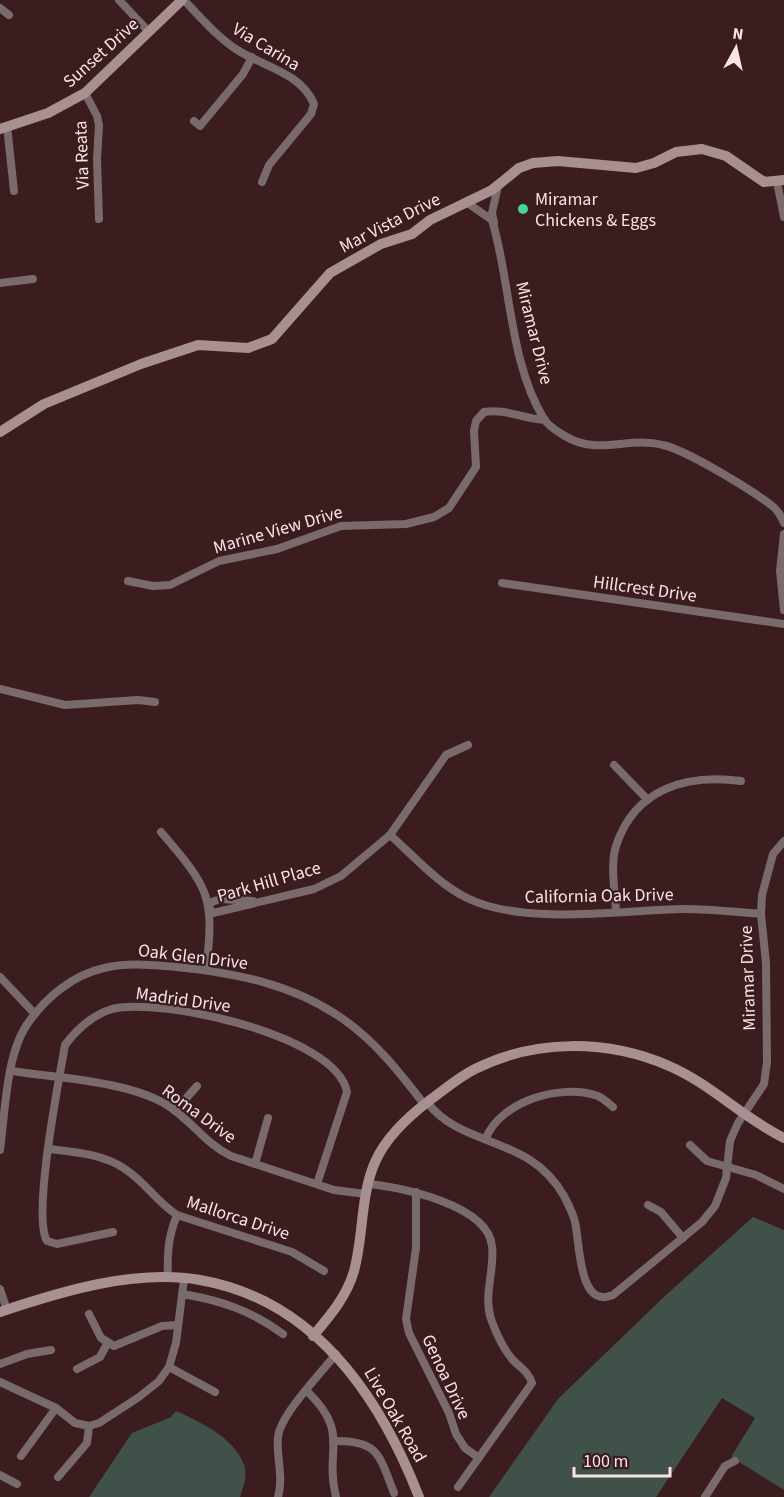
<svg xmlns="http://www.w3.org/2000/svg" width="784" height="1497" font-family="'Source Sans 3',sans-serif">
  <style>
    .green { fill: #3f5148 }
    .lines { fill: none; stroke-linecap: round; stroke-linejoin: round }
    .street { stroke: #796a6b; stroke-width: 8 }
    .secondary { stroke: #a89091; stroke-width: 10 }
    .poi-dot { fill: #48d49d; stroke: #3b1d1f; stroke-width: 2 }
    .labels { text-anchor: middle; dominant-baseline: central; stroke-width: 4.5; stroke-linejoin: round; paint-order: stroke }
    .street-label { font-size: 18px; fill: #f9e3e4; stroke: #3b1d1f }
    .poi-label { font-size: 18px; fill: #f9e3e4; stroke: #3b1d1f; text-anchor: start }
  </style>
  <rect width="100%" height="100%" fill="#3b1d1f"/>
  <g class="green">
    <polygon points="753,1217 784,1230 784,1490 731,1457 755,1418 722,1398 656,1497 489,1497 558,1399 666,1295"/>
    <path d="M 176,1411 C 200,1422 235,1438 244,1465 C 248,1476 243,1487 240,1497 L 89,1497 L 132,1433 L 171,1417 Z"/>
  </g>
  <g class="lines">
    <g class="street">
      <polyline points="119,0 149,32"/>
      <path d="M 184,0 C 201,18 218,38 239,51 C 265,67 301,73 314,104 L 311,114 L 269,165 L 262,182"/>
      <polyline points="0,8 9,15"/>
      <polyline points="85,93 97,116 99,125 97,159 99,219"/>
      <polyline points="194,121 200,126 243,74 252,57"/>
      <polyline points="7,126 14,191"/>
      <polyline points="777,182 784,217"/>
      <path d="M 466,202 L 492,220 C 511,283 509,362 544,419 C 549,427 557,431 565,436 C 597,456 629,436 663,445 C 688,451 750,489 771,505 C 777,509 781,516 784,523"/>
      <polyline points="494,222 492,213 498,186"/>
      <polyline points="0,283 33,279"/>
      <polyline points="784,534 780,571 784,610"/>
      <path d="M 128,581 L 153,586 L 170,585 L 219,561 L 277,549 L 341,526 L 406,524 L 434,517 L 449,508 L 476,467 L 474,431 L 476,421 L 484,412 C 505,408 523,419 545,420"/>
      <polyline points="502,583 784,624"/>
      <polyline points="0,689 65,705 138,700 155,702"/>
      <polyline points="614,765 648,800"/>
      <path d="M 161,832 C 209,888 215,896 206,970"/>
      <path d="M 390,835 C 414,856 438,884 467,898 C 524,926 620,910 684,909 C 709,909 735,912 761,914"/>
      <polyline points="253,901 221,899 211,902 209,908 213,913 314,889 341,876 390,835 446,755 468,745"/>
      <path d="M 616,911 C 615,891 610,865 616,846 C 635,788 687,774 741,781"/>
      <polyline points="0,977 35,1014"/>
      <path d="M 11,1071 C 57,1078 128,1081 167,1105 C 191,1120 206,1144 231,1156 L 334,1190 L 366,1194"/>
      <path d="M 427,1102 C 462,1149 529,1134 564,1196 C 568,1204 573,1213 575,1222 C 580,1242 578,1310 613,1295 L 702,1222 L 715,1206 L 726,1178 L 730,1141 L 738,1123 L 764,1084 L 767,1062 L 766,963 L 761,914 L 762,895 L 773,854 L 784,841"/>
      <polyline points="175,1111 197,1086"/>
      <path d="M 486,1138 C 501,1101 561,1083 598,1096 C 603,1098 609,1104 613,1107"/>
      <polyline points="690,1145 707,1161 756,1175 784,1189"/>
      <path d="M 49,1149 C 75,1152 103,1154 125,1169 C 145,1182 157,1202 177,1215 L 292,1252 L 324,1271"/>
      <path d="M 0,1150 C 5,1114 6,1057 26,1026 C 44,999 72,975 104,968 C 128,962 152,965 176,967 C 236,973 293,984 343,1019 C 376,1042 400,1073 424,1104"/>
      <polyline points="255,1164 268,1118"/>
      <path d="M 368,1184 C 401,1187 488,1205 492,1246 C 495,1270 483,1295 491,1319 C 496,1333 502,1347 512,1359 C 520,1368 528,1371 532,1383 L 458,1487"/>
      <polyline points="416,1192 416,1248 406,1319 409,1333 449,1413 456,1434 465,1448 479,1458"/>
      <polyline points="648,1205 661,1212 683,1238"/>
      <path d="M 113,1232 L 57,1244 L 47,1241 C 32,1216 59,1080 65,1045 C 77,1029 92,1015 112,1009 C 160,997 337,1035 347,1092 L 317,1184"/>
      <path d="M 168,1278 C 167,1254 168,1237 177,1215"/>
      <polyline points="0,1289 7,1310"/>
      <path d="M 182,1294 C 220,1300 252,1311 283,1334"/>
      <polyline points="89,1314 101,1338 114,1346 162,1326 178,1325"/>
      <polyline points="0,1364 27,1354 51,1350"/>
      <polyline points="169,1367 215,1392"/>
      <polyline points="77,1369 100,1357 107,1344"/>
      <polyline points="0,1382 56,1408 75,1423 89,1426 99,1423 139,1397 159,1381 169,1367 176,1343 184,1279"/>
      <path d="M 307,1391 C 351,1434 324,1448 336,1497"/>
      <path d="M 333,1441 C 379,1440 379,1455 394,1493"/>
      <polyline points="21,1456 56,1408"/>
      <polyline points="0,1475 17,1484"/>
      <polyline points="58,1477 87,1443 89,1426"/>
      <path d="M 278,1497 C 284,1476 276,1458 278,1437 C 280,1415 321,1373 336,1354"/>
      <polyline points="705,1497 725,1466 735,1461"/>
    </g>
    <g class="secondary">
      <polyline points="0,129 48,113 85,93 182,0"/>
      <polyline points="0,432 44,404 141,364 198,345 248,348 272,339 330,273 381,244 412,234 430,220 492,190 519,168 533,163 558,161 636,168 654,163 676,152 702,149 726,156 764,182 784,180"/>
      <path d="M 0,1312 C 62,1291 135,1269 200,1280 C 315,1300 380,1397 419,1497"/>
      <path d="M 313,1336 C 330,1316 347,1296 354,1271 C 364,1235 360,1194 376,1160 C 387,1136 409,1116 430,1100 C 445,1089 459,1077 475,1069 C 535,1039 607,1039 669,1066 C 711,1084 743,1118 784,1138"/>
    </g>
  </g>
  <circle class="poi-dot" cx="523" cy="209" r="6"/>
  <g class="labels">
    <g class="street-label">
      <text transform="translate(266 47) rotate(31)">Via Carina</text>
      <text transform="translate(101 53) rotate(-42)">Sunset Drive</text>
      <text transform="translate(82 155) rotate(-92)">Via Reata</text>
      <text transform="translate(390 223) rotate(-27)">Mar Vista Drive</text>
      <text transform="translate(534 333) rotate(76)">Miramar Drive</text>
      <text transform="translate(278 530) rotate(-16)">Marine View Drive</text>
      <text transform="translate(645 589) rotate(8)">Hillcrest Drive</text>
      <text transform="translate(269 882) rotate(-16)">Park Hill Place</text>
      <text transform="translate(599 896) rotate(-1)">California Oak Drive</text>
      <text transform="translate(193 957) rotate(7)">Oak Glen Drive</text>
      <text transform="translate(748 978) rotate(-92)">Miramar Drive</text>
      <text transform="translate(183 1000) rotate(8)">Madrid Drive</text>
      <text transform="translate(199 1114) rotate(36)">Roma Drive</text>
      <text transform="translate(238 1218) rotate(18)">Mallorca Drive</text>
      <text transform="translate(446 1377) rotate(65)">Genoa Drive</text>
      <text transform="translate(395 1415) rotate(60)">Live Oak Road</text>
    </g>
    <g class="poi-label">
      <text x="535" y="199">Miramar<tspan x="535" dy="21">Chickens &amp; Eggs</tspan></text>
    </g>
  </g>
  <g transform="translate(736 48) rotate(8)" stroke="#3b1d1f" stroke-width="4.5" paint-order="stroke">
  <path d="M0-4.5L10 22L0 15L-10 22Z" fill="#f9e3e4"/>
  <text y="-9" font-size="16" font-weight="bold" text-anchor="middle" fill="#f9e3e4">N</text>
  </g>
  <path d="M574 1467v9h96v-9" fill="none" stroke="#f9e3e4" stroke-width="3"/>
  <text x="583" y="1467" font-size="18" fill="#f9e3e4" stroke="#3b1d1f" stroke-width="4.5" paint-order="stroke">100 m</text>
</svg>
